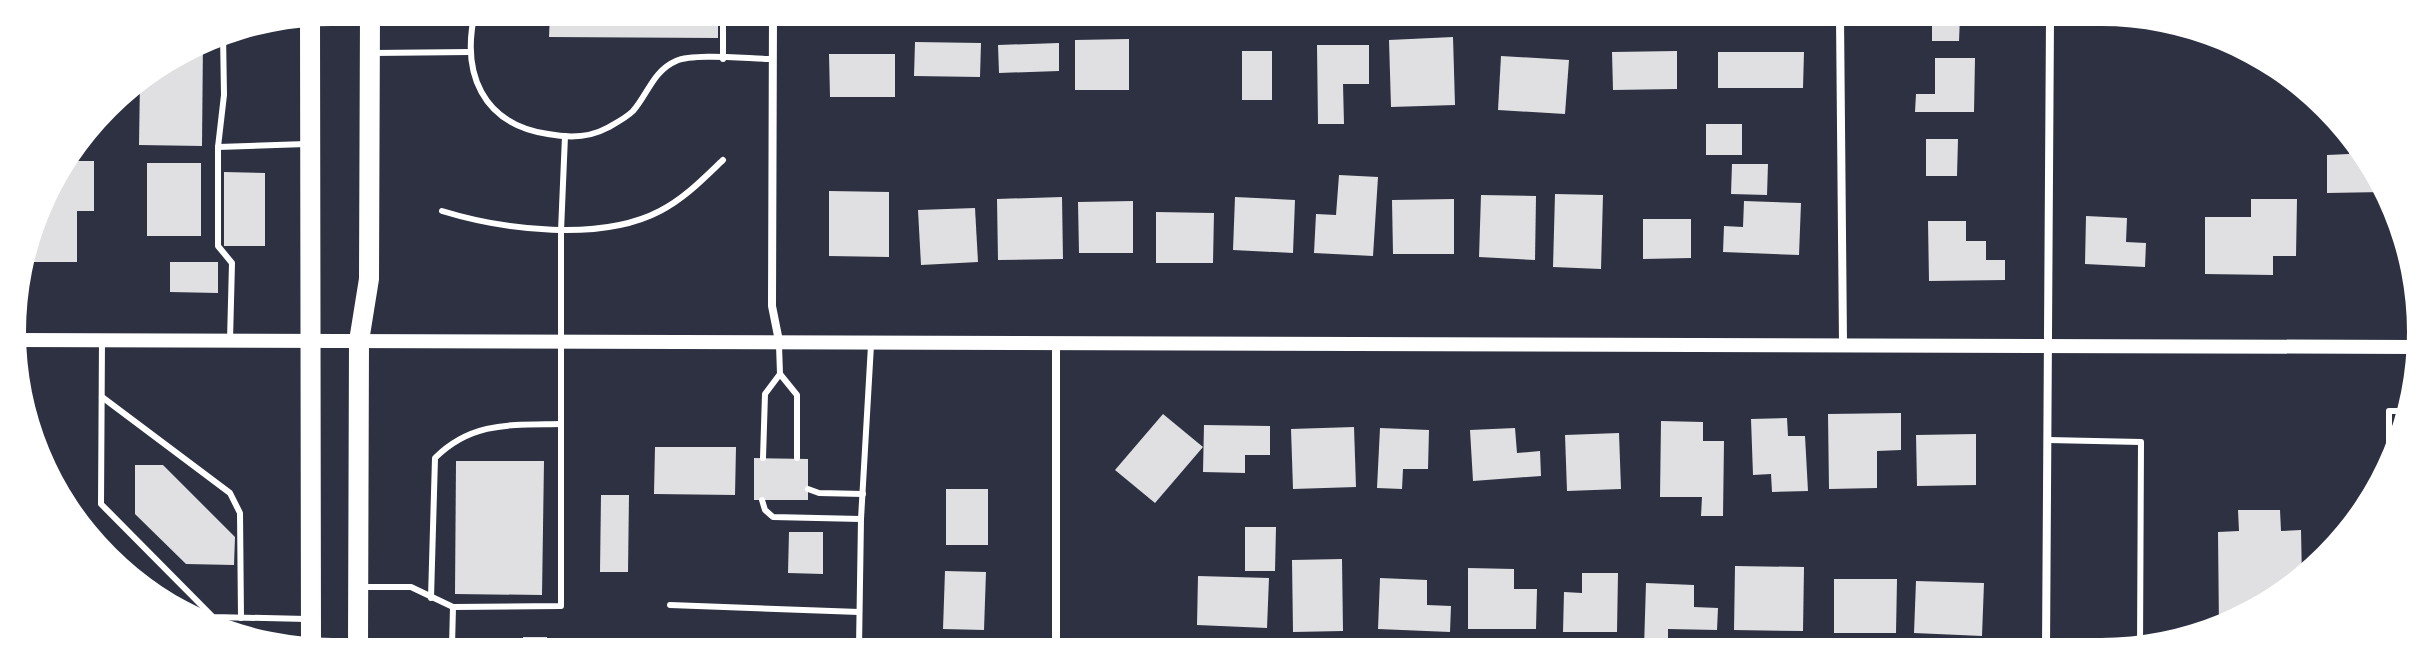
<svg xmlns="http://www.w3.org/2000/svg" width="2433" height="664" font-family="Arial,sans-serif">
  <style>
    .building { fill: #e0e0e3 }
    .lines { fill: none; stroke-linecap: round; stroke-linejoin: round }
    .service { stroke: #fff; stroke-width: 6 }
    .minor { stroke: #fff; stroke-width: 8 }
    .tertiary { stroke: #fff; stroke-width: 14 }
    .primary { stroke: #fff; stroke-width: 20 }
  </style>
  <rect width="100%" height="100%" fill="#2d3142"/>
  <g class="building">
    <polygon points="550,13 718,13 718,38 549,37"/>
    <polygon points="1932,17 1960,17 1959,41 1932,41"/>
    <polygon points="1453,37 1455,105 1391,107 1389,40"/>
    <polygon points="1129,39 1129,90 1075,90 1075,40"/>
    <polygon points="203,40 202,146 139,145 140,80"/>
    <polygon points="915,42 981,43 980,77 914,76"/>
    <polygon points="1059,43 1059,71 999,73 998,45"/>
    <polygon points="1317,45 1369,45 1369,84 1343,84 1344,124 1318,124"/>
    <rect x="1242" y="51" width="30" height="49"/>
    <polygon points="1677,51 1677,89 1613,90 1612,52"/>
    <polygon points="1718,52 1804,52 1803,88 1718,88"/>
    <polygon points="829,54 895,54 895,97 830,97"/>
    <polygon points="1501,56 1569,60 1565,114 1498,110"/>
    <polygon points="1935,58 1975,58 1974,112 1915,112 1916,94 1935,94"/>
    <rect x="1706" y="124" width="36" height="31"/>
    <polygon points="2349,136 2367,154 2383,192 2327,193 2327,155 2349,154"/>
    <polygon points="1926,139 1958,139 1957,176 1926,176"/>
    <polygon points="67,161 94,161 94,211 77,211 77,262 26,262 45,192 55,192 56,177"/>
    <rect x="147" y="163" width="54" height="73"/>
    <polygon points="1732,164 1768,164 1767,195 1731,194"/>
    <polygon points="224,172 265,173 265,246 224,246"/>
    <polygon points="1339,175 1378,177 1373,256 1314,253 1316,214 1336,215"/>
    <polygon points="829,191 889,192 889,257 829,256"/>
    <polygon points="1555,194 1603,195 1601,269 1553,267"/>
    <polygon points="1481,195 1536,196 1535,260 1479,257"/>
    <polygon points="1062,197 1063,259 998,260 997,199"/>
    <polygon points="1235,197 1295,200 1293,253 1233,250"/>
    <polygon points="1454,199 1454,254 1393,254 1392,200"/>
    <polygon points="2251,199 2297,199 2296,256 2273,256 2273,275 2205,274 2205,217 2251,217"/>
    <polygon points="1133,201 1133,253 1079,253 1078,202"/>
    <polygon points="1744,201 1801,203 1799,255 1723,252 1724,226 1743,227"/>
    <polygon points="975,208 978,262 921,265 918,210"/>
    <polygon points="1156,212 1214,213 1213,263 1156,263"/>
    <polygon points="2086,216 2127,218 2126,242 2146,243 2145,267 2085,264"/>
    <polygon points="1643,219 1691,219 1691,258 1643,259"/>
    <polygon points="1928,221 1966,221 1966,241 1986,241 1986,260 2005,260 2005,280 1929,281"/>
    <polygon points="170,262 218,262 218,293 170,292"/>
    <polygon points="1901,413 1901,450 1877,451 1877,488 1829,489 1828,414"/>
    <polygon points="1163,414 1203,447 1155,503 1115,470"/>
    <polygon points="1787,418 1788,436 1805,436 1808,491 1772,492 1771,474 1753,475 1751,419"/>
    <polygon points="1661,421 1703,422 1703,441 1724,441 1723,516 1701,516 1702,497 1660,497"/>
    <polygon points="1204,425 1270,426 1270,455 1245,455 1245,473 1203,472"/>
    <polygon points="1354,427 1356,487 1293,489 1291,429"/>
    <polygon points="1380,428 1429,430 1428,469 1403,469 1402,489 1377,488"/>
    <polygon points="1515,428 1517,453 1540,451 1541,476 1473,481 1470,430"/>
    <polygon points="1619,433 1621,489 1567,491 1565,435"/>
    <polygon points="1976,434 1976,485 1917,486 1916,435"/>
    <polygon points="655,447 736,447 735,495 654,494"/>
    <polygon points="754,458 808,459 808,500 754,500"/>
    <polygon points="456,461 544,461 542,595 455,594"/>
    <polygon points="135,465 163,465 235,537 234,565 186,564 135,514"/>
    <rect x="946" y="489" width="42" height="56"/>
    <polygon points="601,495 629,495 628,572 600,572"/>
    <polygon points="2238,510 2280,510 2281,531 2301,530 2302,579 2219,629 2218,532 2239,531"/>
    <polygon points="1245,527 1276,527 1275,571 1245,571"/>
    <polygon points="789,532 823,532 823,574 788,573"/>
    <polygon points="1342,559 1343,631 1293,632 1292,560"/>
    <polygon points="1735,566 1804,567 1803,631 1734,630"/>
    <polygon points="1468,568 1514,569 1514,589 1537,589 1536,629 1468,629"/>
    <polygon points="945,571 986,572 984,630 943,629"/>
    <polygon points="1582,573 1618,573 1617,632 1563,632 1564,592 1582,593"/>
    <polygon points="1198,576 1269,578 1267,628 1197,625"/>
    <polygon points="1380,578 1427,580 1427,605 1451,606 1450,632 1378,629"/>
    <polygon points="1834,579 1897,579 1896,633 1834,633"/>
    <polygon points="1916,581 1984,583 1982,636 1914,633"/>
    <polygon points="1646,583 1694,585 1694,607 1718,608 1717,630 1668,629 1668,648 1644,648"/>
    <rect x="523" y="637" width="24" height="9"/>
  </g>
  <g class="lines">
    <g class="service">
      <path d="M 475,12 C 461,73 482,124 548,134 C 569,138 589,138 607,128 C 616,123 626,118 633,111 C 648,94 653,71 676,61 C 694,53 750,59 773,59"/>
      <polyline points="723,13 723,59"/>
      <polyline points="223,34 224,95 218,147 218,246 232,263 230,340"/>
      <polyline points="373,53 470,52"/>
      <polyline points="218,147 306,144"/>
      <path d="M 442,211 C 504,230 601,242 660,211 C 685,198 703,179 723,160"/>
      <polyline points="102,340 101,504 213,617 307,619"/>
      <polyline points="779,345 780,374 797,395 797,458"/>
      <polyline points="102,397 230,493 240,513 241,618"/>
      <polyline points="2048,440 2141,442 2140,649"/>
      <polyline points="763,458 765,394 780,374"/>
      <polyline points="2389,463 2389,411 2408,411"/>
      <polyline points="808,489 819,493 863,494"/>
      <polyline points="762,500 765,510 773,517 861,519"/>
      <polyline points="362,587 411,587 453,607 561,606 561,231 565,136"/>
      <path d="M 431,598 L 435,458 C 472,421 512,425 561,424"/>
      <polyline points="670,605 859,612"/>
      <polyline points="452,646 453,607"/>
      <polyline points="859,647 861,519 871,345"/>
    </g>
    <g class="minor">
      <polyline points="773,13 772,306 779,341"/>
      <polyline points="1840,17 1843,343"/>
      <polyline points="1056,342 1056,647"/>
      <polyline points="2046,649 2050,18"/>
    </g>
    <polyline class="tertiary" points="16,340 2415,347"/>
    <g class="primary">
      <polyline points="310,16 311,646"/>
      <polyline points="358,646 359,341 369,279 370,12"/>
    </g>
  </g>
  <path d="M0 0H2433V664H0ZM332 26H2101A306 306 0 0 1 2407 332V332A306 306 0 0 1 2101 638H332A306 306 0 0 1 26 332V332A306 306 0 0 1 332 26Z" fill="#fff" fill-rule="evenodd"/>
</svg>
